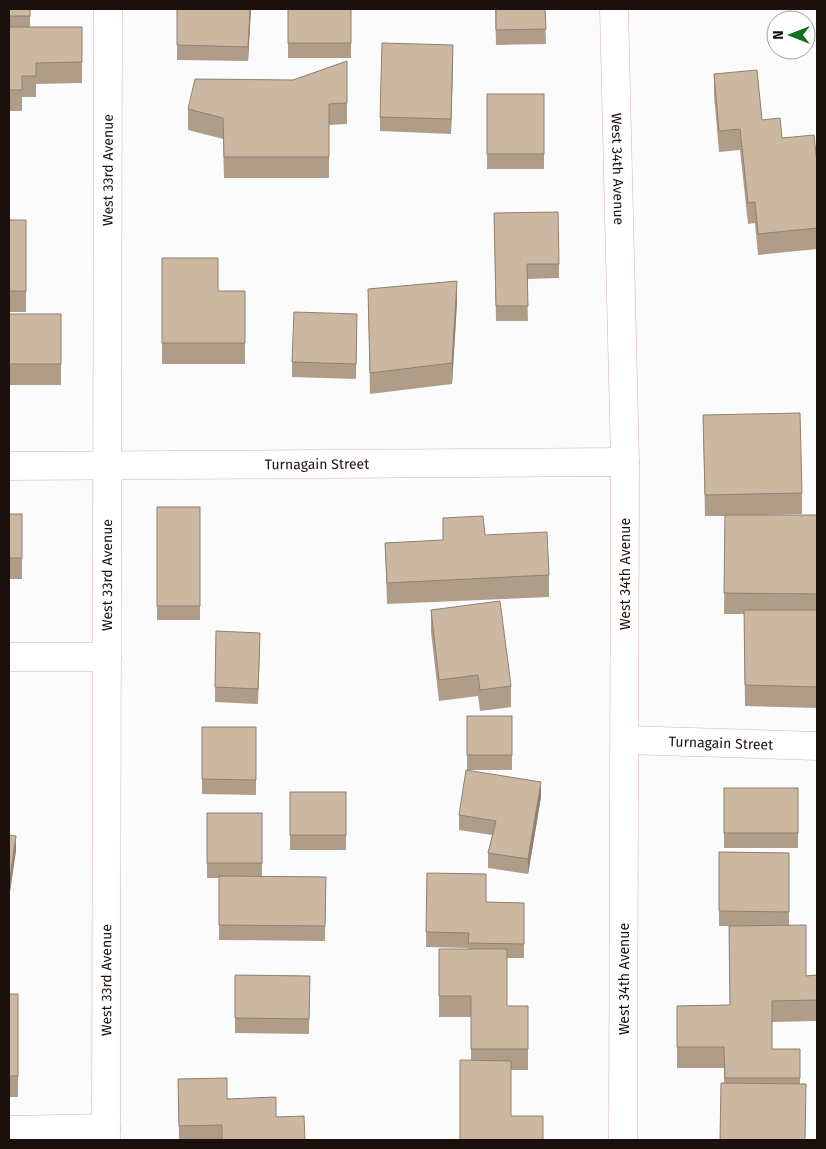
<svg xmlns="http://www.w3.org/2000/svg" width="826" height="1149" font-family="'Fira Sans',sans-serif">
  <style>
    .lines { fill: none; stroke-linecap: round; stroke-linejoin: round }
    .minor-casing { stroke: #d1b3a5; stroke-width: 29 }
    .minor { stroke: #fff; stroke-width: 28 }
    .wall { fill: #af9d8a }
    .shaded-wall { fill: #8f8070 }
    .building { fill: #ccb7a0; stroke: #8f8070 }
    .labels { text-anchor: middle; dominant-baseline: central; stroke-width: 5; stroke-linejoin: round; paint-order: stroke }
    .street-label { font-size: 14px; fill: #1b110c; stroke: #fff }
  </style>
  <rect width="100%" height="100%" fill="#fbfbfb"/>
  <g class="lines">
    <defs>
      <g id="minor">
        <path id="s1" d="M 614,9 L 625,462 L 623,1140"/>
        <path id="s2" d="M 9,466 L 625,462"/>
        <polyline points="9,657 107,657"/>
        <path id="s3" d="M 625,740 L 817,746"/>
        <polyline points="9,1130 106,1128"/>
        <path id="s4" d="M 106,1140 L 108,9"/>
      </g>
    </defs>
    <use href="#minor" class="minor-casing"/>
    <use href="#minor" class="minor"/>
  </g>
  <g class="wall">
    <polygon points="9,9 30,9 30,27 82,27 82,83 36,84 36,97 22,97 22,111 9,111"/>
    <polygon points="177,9 251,9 248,61 177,60"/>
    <rect x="288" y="9" width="63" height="49"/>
    <polygon points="495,9 545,9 546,44 496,45"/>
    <polygon points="453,60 451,134 380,131 380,117"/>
    <polygon points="347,61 347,124 329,125 329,178 224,178 223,139 188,130 188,109 293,80"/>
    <polygon points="714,74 782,138 817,163 817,249 758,255 755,223 748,224 740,150 719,152 714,95"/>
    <rect x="487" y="94" width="57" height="75"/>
    <polygon points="494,213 559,264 559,278 527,279 528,321 496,321"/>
    <rect x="9" y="220" width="17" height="92"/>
    <polygon points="162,258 218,291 245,291 245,364 162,364"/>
    <polygon points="368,289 457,302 452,384 370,394"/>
    <rect x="9" y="314" width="52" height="71"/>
    <polygon points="357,329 356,379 292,377 292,362"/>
    <polygon points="703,415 802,493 802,514 760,515 817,515 817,708 745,706 744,614 724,614 725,516 705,516"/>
    <rect x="157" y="507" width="43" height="113"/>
    <rect x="9" y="514" width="13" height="65"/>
    <polygon points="443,518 485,535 549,575 549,597 387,604 385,543 443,540"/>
    <polygon points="431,610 511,686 511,707 480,711 478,696 439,701 431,632"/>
    <polygon points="260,648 258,704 215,702 215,687"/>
    <rect x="467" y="716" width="45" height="54"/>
    <polygon points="202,727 256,727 256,795 202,794"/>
    <rect x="724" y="788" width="74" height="60"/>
    <rect x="290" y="792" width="56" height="58"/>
    <polygon points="541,797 528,874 488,868 488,853 492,835 459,830 459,815"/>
    <polygon points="207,813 262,813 262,876 326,877 325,941 219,940 219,878 207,878"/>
    <polygon points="719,852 789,853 789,925 806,976 817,975 817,1021 772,1022 772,1049 800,1049 800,1084 724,1083 724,1068 677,1068 677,1006 730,1005 729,926 719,926"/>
    <polygon points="427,873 486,902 524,903 524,958 507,958 507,1006 528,1006 528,1070 511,1070 460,1140 471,1060 471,1017 439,1017 439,949 468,949 468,948 426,947"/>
    <polygon points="235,975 310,976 309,1034 235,1033"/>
    <rect x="9" y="994" width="9" height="103"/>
    <polygon points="178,1079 276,1117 305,1140 179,1140"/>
  </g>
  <g class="shaded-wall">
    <polygon points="250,9 251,9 248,61 248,47"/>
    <polygon points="453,45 453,60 451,134 451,119"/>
    <polygon points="457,281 457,302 452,384 452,363"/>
    <polygon points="541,782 541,797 528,874 528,859"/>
    <polygon points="16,836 16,851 9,899 9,884"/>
  </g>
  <g class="building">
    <rect x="9" y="9" width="21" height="7"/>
    <polygon points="177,9 250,9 248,47 177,45"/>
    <rect x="288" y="9" width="63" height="34"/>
    <polygon points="496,9 545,9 546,29 496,30"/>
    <polygon points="9,27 82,27 82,62 36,63 36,76 22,76 22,90 9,90"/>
    <polygon points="382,43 453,45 451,119 380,117"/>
    <polygon points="347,61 347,103 329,104 329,157 224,157 223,118 188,109 195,79 293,80"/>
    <polygon points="757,70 762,120 780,118 782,138 814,135 817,163 817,228 758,234 755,202 748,203 740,129 719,131 714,74"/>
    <rect x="487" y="94" width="57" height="60"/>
    <polygon points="558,212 559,264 527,264 528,306 496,306 494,213"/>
    <rect x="9" y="220" width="17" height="71"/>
    <polygon points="162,258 218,258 218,291 245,291 245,343 162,343"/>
    <polygon points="457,281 452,363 370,373 368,289"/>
    <polygon points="294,312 357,314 356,364 292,362"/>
    <rect x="9" y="314" width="52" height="50"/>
    <polygon points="800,413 802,493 705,495 703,415"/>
    <rect x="157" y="507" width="43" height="99"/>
    <rect x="9" y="514" width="13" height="44"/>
    <polygon points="725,515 817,515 817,594 724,593"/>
    <polygon points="483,516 485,535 547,532 549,575 387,583 385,543 443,540 443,518"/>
    <polygon points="500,601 511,686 480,690 478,675 439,680 431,610"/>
    <polygon points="744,610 817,610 817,687 745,685"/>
    <polygon points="216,631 260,633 258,689 215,687"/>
    <rect x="467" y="716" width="45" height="39"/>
    <polygon points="202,727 256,727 256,780 202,779"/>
    <polygon points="466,770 541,782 528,859 488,853 496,821 459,815"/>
    <rect x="724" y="788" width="74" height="45"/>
    <rect x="290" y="792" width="56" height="43"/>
    <rect x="207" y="813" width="55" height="50"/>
    <polygon points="9,835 16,836 9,884"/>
    <polygon points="719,852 789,853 789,912 719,911"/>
    <polygon points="427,873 486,874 486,902 524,903 524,944 468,943 469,933 426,932"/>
    <polygon points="219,876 326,877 325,926 219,925"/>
    <polygon points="806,925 806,976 817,975 817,1000 772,1001 772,1049 800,1049 800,1078 725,1078 724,1047 677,1047 677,1006 730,1005 729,926"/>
    <polygon points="439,949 507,949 507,1006 528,1006 528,1049 471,1049 471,996 439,996"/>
    <polygon points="235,975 310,976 309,1019 235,1018"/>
    <rect x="9" y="994" width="9" height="82"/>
    <polygon points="460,1060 511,1061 511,1116 543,1116 543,1140 460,1140"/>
    <polygon points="227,1078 227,1099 276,1097 276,1117 304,1116 305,1140 222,1140 222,1125 179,1126 178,1079"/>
    <polygon points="721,1083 806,1084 805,1140 720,1140"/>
  </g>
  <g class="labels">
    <g class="street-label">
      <text stroke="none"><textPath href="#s4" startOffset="970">West 33rd Avenue</textPath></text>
      <text stroke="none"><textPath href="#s1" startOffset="160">West 34th Avenue</textPath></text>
      <text stroke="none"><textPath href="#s2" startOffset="308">Turnagain Street</textPath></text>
      <text transform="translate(625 574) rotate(-90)">West 34th Avenue</text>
      <text stroke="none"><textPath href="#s4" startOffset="565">West 33rd Avenue</textPath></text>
      <text stroke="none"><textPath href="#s3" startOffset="96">Turnagain Street</textPath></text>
      <text stroke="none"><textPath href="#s4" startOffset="160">West 33rd Avenue</textPath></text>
      <text transform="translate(624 979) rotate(-90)">West 34th Avenue</text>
    </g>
  </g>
  <rect width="826" height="1149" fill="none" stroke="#1b110c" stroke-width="20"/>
  <g transform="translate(791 35) rotate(270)"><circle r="24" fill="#ffffff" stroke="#a4a09e"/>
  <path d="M0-4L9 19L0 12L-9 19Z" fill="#13711e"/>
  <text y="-8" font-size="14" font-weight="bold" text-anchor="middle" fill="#1b110c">N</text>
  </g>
</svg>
